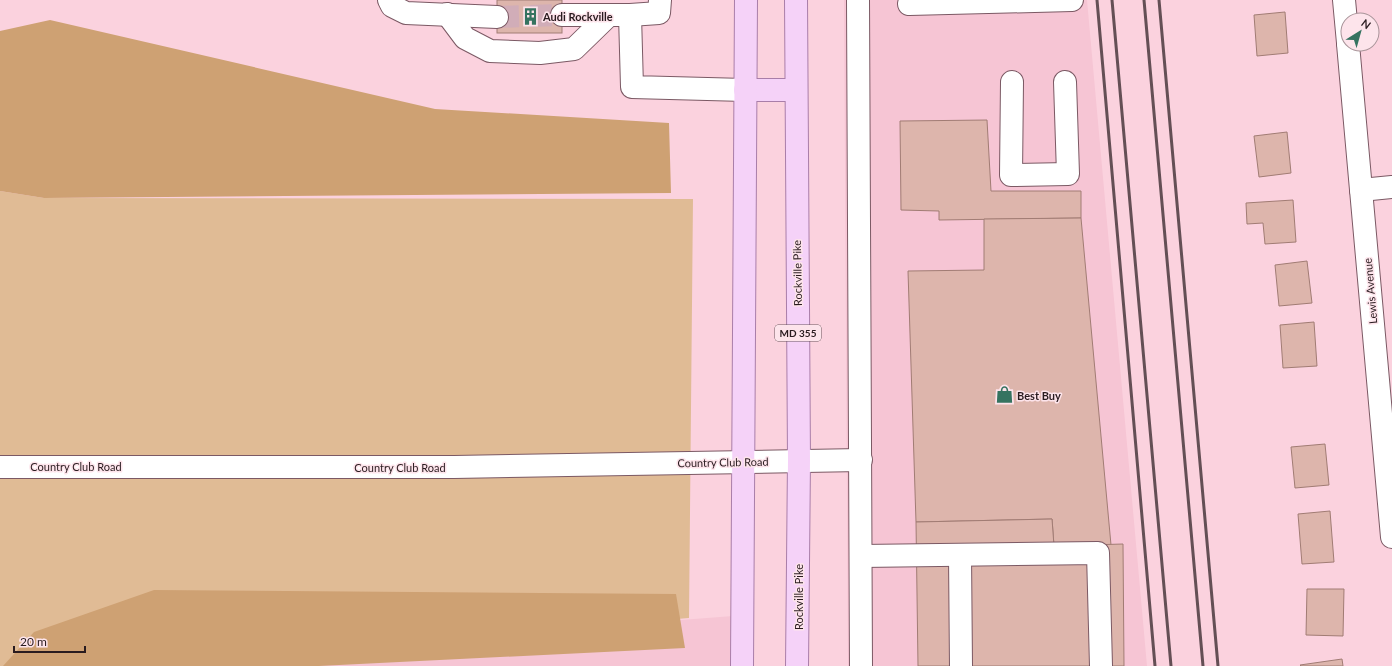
<svg xmlns="http://www.w3.org/2000/svg" width="1392" height="666" font-family="Lato,sans-serif">
  <style>
    .built { fill: #f6c5d4 }
    .green { fill: #e0bb95 }
    .forest { fill: #cea173 }
    .building { fill: #ddb5ac; stroke: #a17c74 }
    .lines { fill: none; stroke-linecap: round; stroke-linejoin: round }
    .minor-tunnel { stroke: #d1adb8; stroke-width: 22; stroke-dasharray: 22 11; stroke-linecap: butt }
    .minor-casing { stroke: #7b5964; stroke-width: 24 }
    .major-casing { stroke: #a97ea9; stroke-width: 24 }
    .minor { stroke: #fff; stroke-width: 22 }
    .major { stroke: #f5d2f8; stroke-width: 22 }
    .rail { stroke: #644f55; stroke-width: 3 }
    .labels { text-anchor: middle; dominant-baseline: central; stroke-width: 3; stroke-linejoin: round; paint-order: stroke }
    .shield { fill: #fde4eb; stroke: #69575c; stroke-width: 1 }
    .shield-label { font-size: 10px; font-weight: bold; fill: #291b1f }
    .poi-label { font-size: 11px; font-weight: bold; fill: #291b1f; stroke: #fde4eb; text-anchor: start }
    .street-label { font-size: 11px; fill: #291b1f; stroke: #fde4eb }
  </style>
  <rect width="100%" height="100%" fill="#fbd2de"/>
  <g class="built">
    <polygon points="844,0 1087,0 1147,666 848,666"/>
    <polygon points="733,616 732,666 229,666 303,649"/>
  </g>
  <polygon class="green" points="0,191 44,198 693,199 689,618 303,649 229,666 0,666"/>
  <g class="forest">
    <polygon points="50,20 435,109 669,123 671,193 44,198 0,191 0,31"/>
    <polygon points="154,590 676,594 685,648 319,666 3,666 34,632"/>
  </g>
  <g class="building">
    <rect x="497" y="0" width="65" height="33"/>
    <polygon points="1285,12 1288,53 1257,56 1254,15"/>
    <polygon points="987,120 991,191 1081,191 1081,218 939,220 939,211 901,210 900,121"/>
    <polygon points="1287,132 1291,173 1259,177 1254,136"/>
    <polygon points="1293,200 1296,242 1265,244 1263,223 1247,224 1246,203"/>
    <polygon points="1081,218 1111,545 1054,546 1052,519 916,522 908,271 984,270 984,219"/>
    <polygon points="1307,261 1312,303 1279,306 1275,265"/>
    <polygon points="1314,322 1317,366 1283,368 1280,325"/>
    <polygon points="1325,444 1329,485 1295,488 1291,447"/>
    <polygon points="1330,511 1334,562 1302,564 1298,514"/>
    <polygon points="1052,519 1054,546 1123,544 1124,666 918,666 916,522"/>
    <polygon points="1307,589 1344,589 1343,636 1306,635"/>
    <polygon points="1342,659 1343,666 1301,666 1300,665"/>
  </g>
  <g class="lines">
    <polyline class="minor-tunnel" points="497,17 562,15"/>
    <defs>
      <g id="minor">
        <polyline points="389,0 392,6 406,13 497,17"/>
        <polyline points="858,0 861,666"/>
        <polyline points="910,0 909,4 1072,0"/>
        <polyline points="1344,0 1348,43"/>
        <polyline points="447,14 465,38 490,51 540,53 574,49 609,15"/>
        <polyline points="562,15 630,15 632,87 745,90"/>
        <polyline points="630,15 659,13 660,0"/>
        <polyline points="1348,44 1392,537"/>
        <polyline points="1012,82 1011,175 1068,174 1065,82"/>
        <polyline points="1361,190 1392,187"/>
        <polyline points="0,467 454,467 861,460"/>
        <polyline points="960,555 961,666"/>
        <polyline points="861,556 1098,553 1101,666"/>
      </g>
      <g id="major">
        <polyline points="796,0 799,460 797,666"/>
        <polyline points="745,90 795,90"/>
        <polyline points="742,666 746,0"/>
      </g>
    </defs>
    <use href="#minor" class="minor-casing"/>
    <use href="#major" class="major-casing"/>
    <use href="#minor" class="minor"/>
    <use href="#major" class="major"/>
    <g class="rail">
      <polyline points="1097,0 1155,666"/>
      <polyline points="1112,0 1171,666"/>
      <polyline points="1144,0 1203,666"/>
      <polyline points="1159,0 1218,666"/>
    </g>
  </g>
  <defs>
    <symbol id="building-bare" viewBox="-9 -9 18 18"><path d="M-4-6H4V6H1V3H-1V6H-4ZM-2.5-4.3h1.7v1.8h-1.7ZM.8-4.3h1.7v1.8H.8ZM-2.5-1h1.7V.8h-1.7ZM.8-1h1.7V.8H.8Z" fill="#357360" stroke="#fde4eb" stroke-width="2.5" paint-order="stroke"/></symbol>
    <symbol id="shop-bare" viewBox="-9 -9 18 18"><path d="M-5-2.5h2.3a2.7 3.5 0 0 1 5.4 0H5L5.5 6h-11ZM-1.5-2.5h3a1.5 2.3 0 0 0-3 0Z" fill="#357360" stroke="#fde4eb" stroke-width="2.5" paint-order="stroke"/></symbol>
  </defs>
  <g fill-rule="evenodd">
    <use href="#building-bare" x="518" y="4" width="25" height="25"/>
    <use href="#shop-bare" x="992" y="382" width="25" height="25"/>
  </g>
  <g class="labels">
    <rect class="shield" x="775" y="325" width="46" height="16" rx="3"/>
    <g class="shield-label">
      <text x="798" y="333">MD 355</text>
    </g>
    <g class="poi-label">
      <text x="543" y="16">Audi Rockville</text>
      <text x="1017" y="395">Best Buy</text>
    </g>
    <g class="street-label">
      <text transform="translate(797 273) rotate(-91)">Rockville Pike</text>
      <text transform="translate(1370 291) rotate(-95)">Lewis Avenue</text>
      <text transform="translate(723 462) rotate(-1)">Country Club Road</text>
      <text x="76" y="466">Country Club Road</text>
      <text x="400" y="467">Country Club Road</text>
      <text transform="translate(798 597) rotate(-90)">Rockville Pike</text>
    </g>
  </g>
  <g transform="translate(1360 32) rotate(37)"><circle r="19" fill="#fde4eb" stroke="#a89499"/>
  <path d="M0-3L7 15L0 10L-7 15Z" fill="#357360"/>
  <text y="-6" font-size="11" font-weight="bold" text-anchor="middle" fill="#291b1f">N</text>
  </g>
  <path d="M14 646v6h71v-6" fill="none" stroke="#291b1f" stroke-width="2"/>
  <text x="20" y="646" font-size="12" fill="#291b1f" stroke="#fde4eb" stroke-width="3" paint-order="stroke">20 m</text>
</svg>
